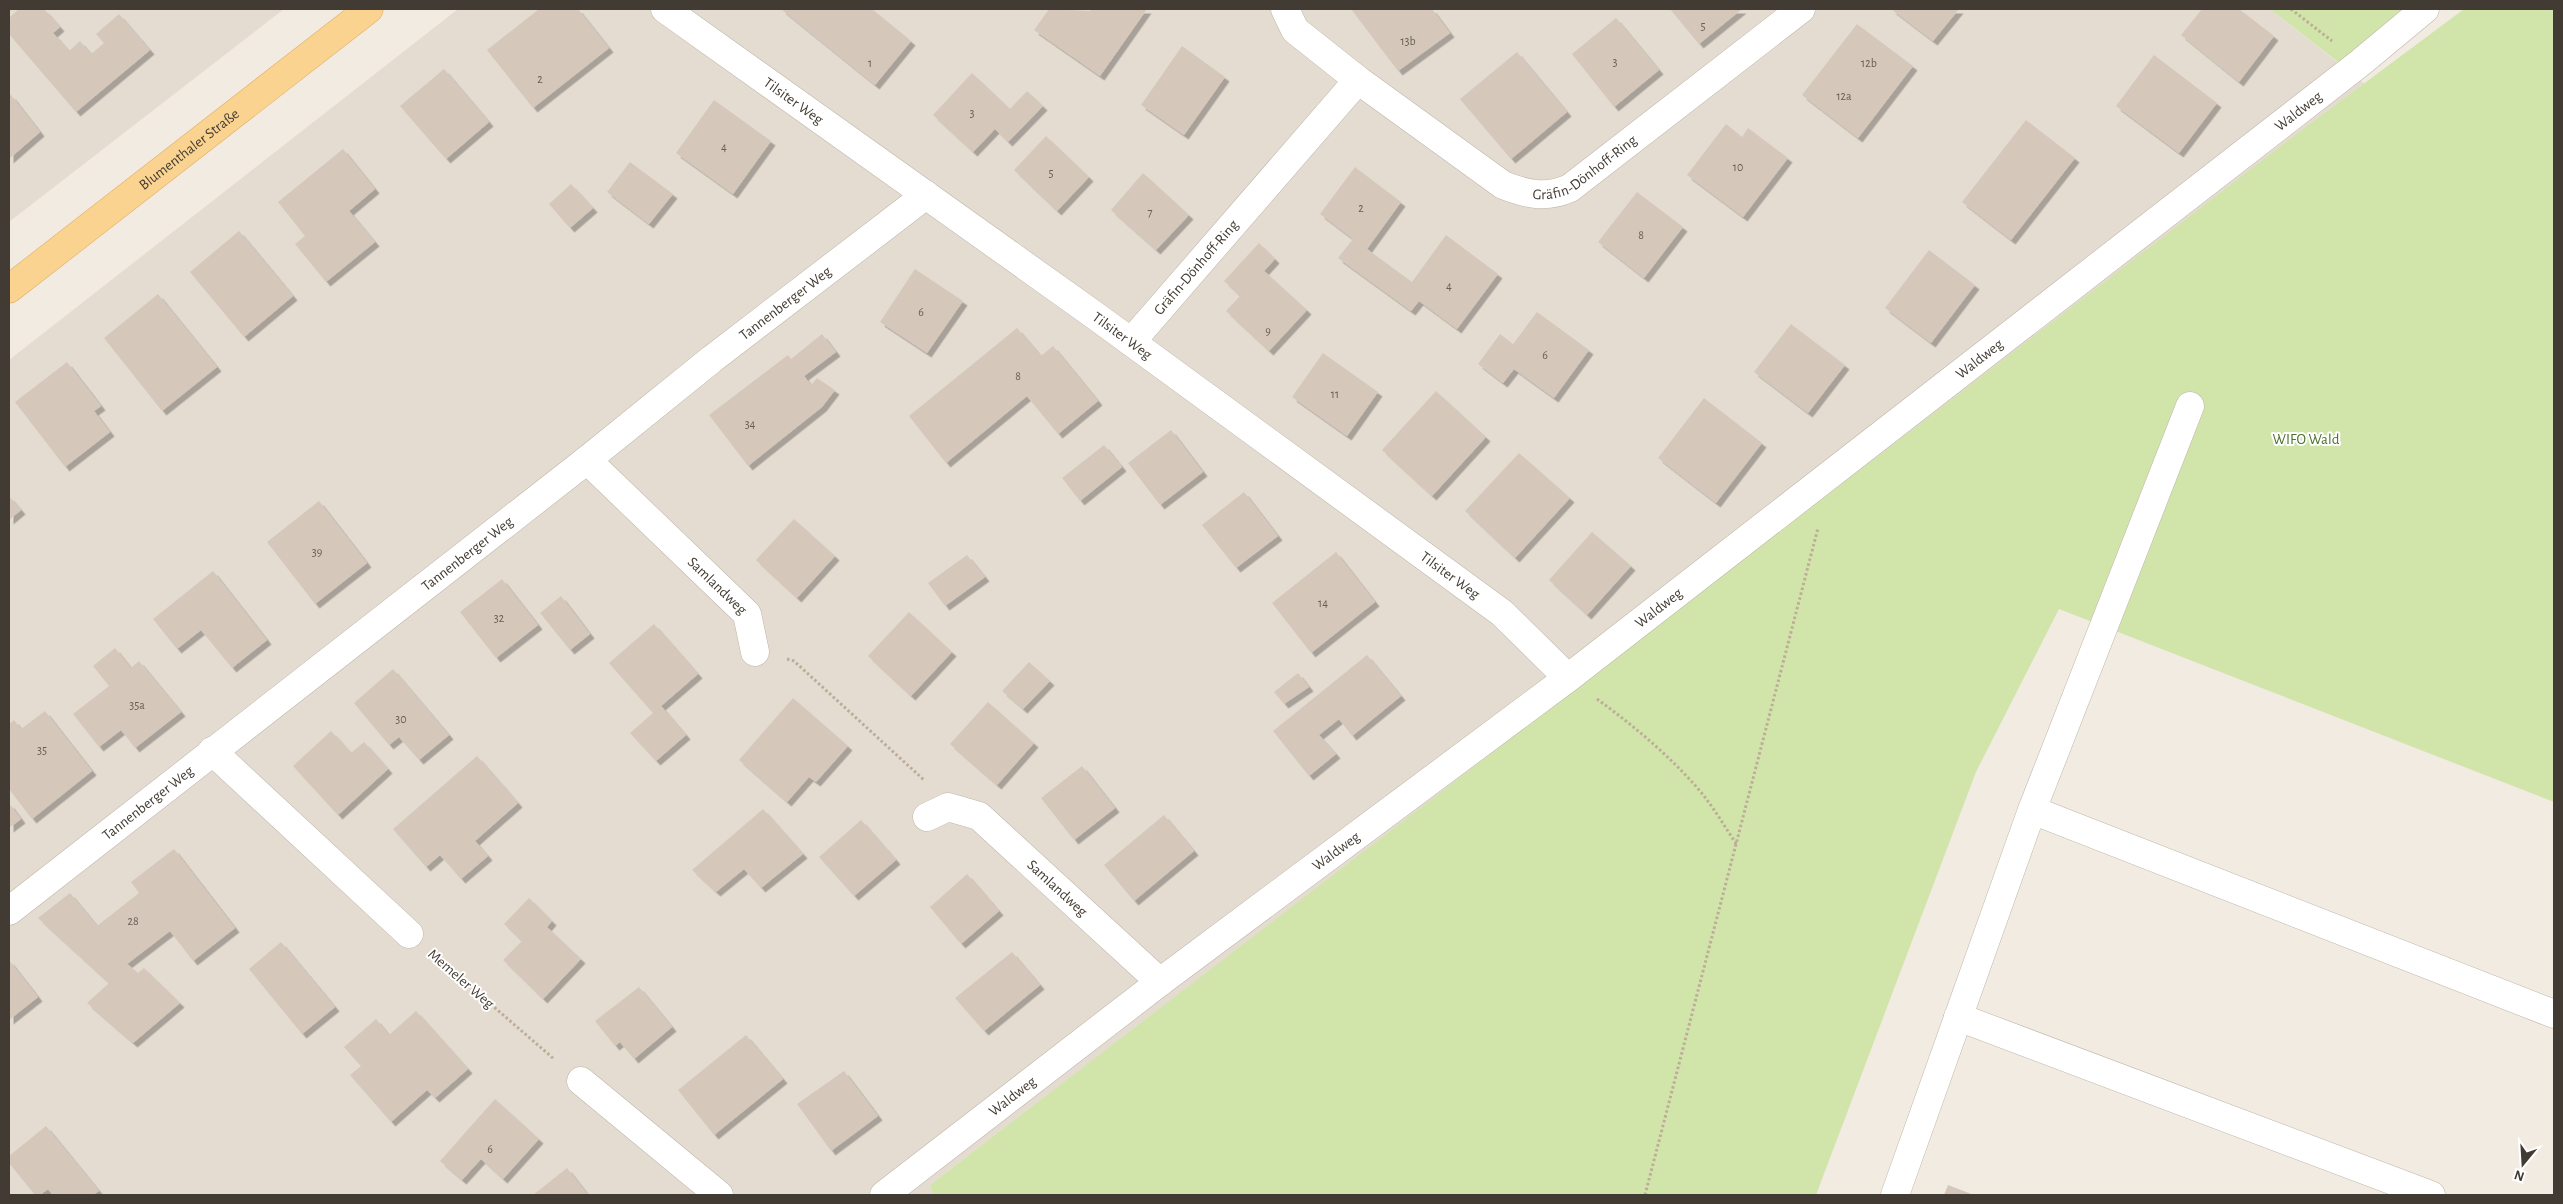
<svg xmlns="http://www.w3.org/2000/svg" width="2563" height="1204" font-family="'Alegreya Sans',sans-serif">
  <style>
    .residential { fill: #e5dcd1 }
    .green { fill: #d1e5ab }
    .building { fill: #d5c8bb; filter: url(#shadow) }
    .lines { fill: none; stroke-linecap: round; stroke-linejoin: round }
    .minor-casing { stroke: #bfb5a9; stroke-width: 29 }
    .major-casing { stroke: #dfad62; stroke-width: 29 }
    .path { stroke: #bdac97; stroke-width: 3; stroke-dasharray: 2.5 2.5; stroke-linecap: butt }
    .minor { stroke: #fff; stroke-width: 28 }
    .major { stroke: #fbd391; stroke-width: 28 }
    .labels { text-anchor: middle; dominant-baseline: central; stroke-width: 4; stroke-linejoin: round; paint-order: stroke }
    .number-label { font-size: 12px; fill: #675e55 }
    .street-label { font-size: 15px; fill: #423b33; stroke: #fff }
    .park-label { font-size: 15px; fill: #4b7129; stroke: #fff }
  </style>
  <defs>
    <filter id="shadow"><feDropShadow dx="4.5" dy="4.5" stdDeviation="0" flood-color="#0004"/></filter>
  </defs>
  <rect width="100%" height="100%" fill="#f1ebe2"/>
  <g class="residential">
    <polygon points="9,9 284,9 9,222"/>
    <polygon points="458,9 2270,9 2365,84 930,1185 933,1195 9,1195 9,360"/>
  </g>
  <g class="green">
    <polygon points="2270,9 2412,9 2343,66"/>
    <polygon points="2464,9 2554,9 2554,802 2059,609 1976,772 1816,1195 933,1195 930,1185 2307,126"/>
  </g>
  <g class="building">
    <polygon points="19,9 44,9 60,27 53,33 69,51 80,41 91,54 104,43 96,34 119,14 150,50 76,112 9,34 9,18"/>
    <polygon points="539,9 578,9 609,48 533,108 487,50"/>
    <polygon points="781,9 872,9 911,41 875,85"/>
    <polygon points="1049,9 1090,11 1091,9 1147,9 1100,76 1034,30"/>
    <polygon points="1351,9 1432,9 1450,33 1398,71"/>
    <polygon points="1670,9 1742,9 1699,44"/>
    <polygon points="1891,9 1959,9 1933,41"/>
    <polygon points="2202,9 2239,9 2274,36 2239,82 2181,35"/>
    <polygon points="1616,18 1659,70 1614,107 1572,54"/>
    <polygon points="1857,24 1913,66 1858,138 1802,95"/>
    <polygon points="1182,46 1225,77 1184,135 1141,105"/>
    <polygon points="1517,52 1567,112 1511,159 1460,99"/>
    <polygon points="2154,55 2217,103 2179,153 2116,106"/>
    <polygon points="444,69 489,122 446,159 400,106"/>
    <polygon points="972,73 1010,109 1027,91 1043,106 1008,142 995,129 973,152 933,115"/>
    <polygon points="11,95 40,132 9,159 9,96"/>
    <polygon points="714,100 771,141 733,194 676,153"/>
    <polygon points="2026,120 2075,158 2011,240 1962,202"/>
    <polygon points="1726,124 1742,137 1748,128 1788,158 1743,217 1687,175"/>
    <polygon points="1046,136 1089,177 1057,211 1014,170"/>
    <polygon points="343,149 375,189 349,211 375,242 326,282 295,244 305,236 278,202"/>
    <polygon points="630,162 673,194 649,224 607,192"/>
    <polygon points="1355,167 1401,202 1367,249 1412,282 1446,235 1498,274 1457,329 1419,301 1411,311 1338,258 1353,239 1320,214"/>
    <polygon points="1143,173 1189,215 1156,250 1111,210"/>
    <polygon points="571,184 593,208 570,228 549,204"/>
    <polygon points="1637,192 1683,227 1644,278 1598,242"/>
    <polygon points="239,231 293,296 244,337 190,272"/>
    <polygon points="1259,243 1275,259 1264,271 1307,310 1269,351 1226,311 1240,296 1224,281"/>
    <polygon points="1929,250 1975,285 1931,343 1885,308"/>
    <polygon points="915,269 963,301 927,353 880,322"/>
    <polygon points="158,294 217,367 162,411 104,338"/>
    <polygon points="1537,312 1589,350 1554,398 1514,369 1503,383 1478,364 1500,334 1513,344"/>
    <polygon points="1791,324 1845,365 1808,413 1754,372"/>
    <polygon points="1017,328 1041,356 1053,346 1098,401 1058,434 1027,396 946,463 909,416"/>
    <polygon points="822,334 836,352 804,376 811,385 817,378 835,390 822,407 748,466 709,415 788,355 791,359"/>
    <polygon points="1323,353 1378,392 1347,436 1292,397"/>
    <polygon points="67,362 101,406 94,411 110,432 65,467 15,402"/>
    <polygon points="1436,391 1486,437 1432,496 1382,450"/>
    <polygon points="1704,398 1762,443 1716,503 1658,458"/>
    <polygon points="1171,430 1203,472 1160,505 1128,463"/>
    <polygon points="1104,445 1122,467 1080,501 1062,478"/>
    <polygon points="1519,453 1570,498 1515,558 1465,511"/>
    <polygon points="1244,492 1278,536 1236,568 1202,525"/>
    <polygon points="9,496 21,510 9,520"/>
    <polygon points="319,501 367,563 315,604 267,542"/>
    <polygon points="794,519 835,556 797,598 756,560"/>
    <polygon points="1592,532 1631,566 1587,615 1549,580"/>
    <polygon points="1336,552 1375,602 1311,653 1272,603"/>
    <polygon points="967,555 985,577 945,606 928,583"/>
    <polygon points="213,571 267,640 232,668 201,630 177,649 153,619"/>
    <polygon points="502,579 538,625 496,658 460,612"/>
    <polygon points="561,596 590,634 570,650 540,613"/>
    <polygon points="909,612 952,652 911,696 868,656"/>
    <polygon points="654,624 698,674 661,706 686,735 656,761 630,733 653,713 609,663"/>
    <polygon points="115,648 131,668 139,661 181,712 135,748 121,730 99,747 73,714 109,686 93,666"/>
    <polygon points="1367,655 1401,696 1352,736 1339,719 1319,735 1336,754 1309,776 1273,731"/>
    <polygon points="1029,662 1050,681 1023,709 1002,691"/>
    <polygon points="393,669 449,735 419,760 399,737 389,745 354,703"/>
    <polygon points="1298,673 1309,687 1284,704 1274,692"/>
    <polygon points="793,698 848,746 816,782 809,777 787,802 739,760"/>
    <polygon points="988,702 1034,743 997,785 950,744"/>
    <polygon points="45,711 92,771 32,819 9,789 9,724 14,720 21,729"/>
    <polygon points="331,731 351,753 364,742 388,769 338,815 293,766"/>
    <polygon points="477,756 518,803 475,841 488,856 461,879 440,855 426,867 393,829"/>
    <polygon points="1082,766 1115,808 1074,840 1041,798"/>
    <polygon points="9,803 21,819 9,828"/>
    <polygon points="763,809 803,854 761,888 744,869 716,892 692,870"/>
    <polygon points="1164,815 1194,851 1134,901 1104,865"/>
    <polygon points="861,820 896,860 854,896 819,857"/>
    <polygon points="174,849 235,928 193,961 170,931 127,964 138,973 144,968 180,1003 133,1043 87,1003 109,983 38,918 70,893 97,926 139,893 131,882"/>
    <polygon points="967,874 999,911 961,944 930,907"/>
    <polygon points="529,898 552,921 547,927 581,959 543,999 503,960 522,941 504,924"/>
    <polygon points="281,942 335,1007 302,1034 249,969"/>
    <polygon points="1012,952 1040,985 984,1031 955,998"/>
    <polygon points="9,960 38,997 9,1020"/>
    <polygon points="639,987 672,1027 634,1059 620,1042 615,1046 595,1021"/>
    <polygon points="416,1011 468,1069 435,1098 427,1090 391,1122 350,1075 361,1066 344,1047 376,1019 389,1035"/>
    <polygon points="746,1035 783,1079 714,1135 678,1090"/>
    <polygon points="844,1071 878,1116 831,1151 797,1104"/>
    <polygon points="495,1099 539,1139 503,1179 481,1159 462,1180 440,1161"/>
    <polygon points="46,1126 99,1191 93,1195 53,1195 48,1189 40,1195 35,1195 9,1163 9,1156"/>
    <polygon points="567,1168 588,1195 533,1195"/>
    <polygon points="1948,1185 1974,1195 1944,1195"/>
  </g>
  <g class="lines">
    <defs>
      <g id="minor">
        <path id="s1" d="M 665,9 L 1097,317 L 1502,613 L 1568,678"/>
        <path id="s2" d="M 1358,80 L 1503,185 C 1526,194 1546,199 1570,188 L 1801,9"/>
        <path id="s3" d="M 1131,342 L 1358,80 L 1295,30 L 1285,9"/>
        <path id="s4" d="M 587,460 L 747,614 L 755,652"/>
        <polyline points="212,751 409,934"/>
        <polyline points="2032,810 2190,406"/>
        <path id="s5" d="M 927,817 L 948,807 L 979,816 L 1160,982"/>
        <path id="s6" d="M 9,911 L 587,460 L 712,359 L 926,195"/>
        <polyline points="1958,1017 2431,1195"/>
        <polyline points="581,1081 719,1195"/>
        <path id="s7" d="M 884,1195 L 1160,982 L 1568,678 L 2360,63 L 2425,9"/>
        <polyline points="1895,1195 2032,810 2554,1014"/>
      </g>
      <g id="major">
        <path id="s8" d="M 9,289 L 369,9"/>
      </g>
    </defs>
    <use href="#minor" class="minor-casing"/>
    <use href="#major" class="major-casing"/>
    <g class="path">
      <polyline points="2291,9 2332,41"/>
      <polyline points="787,659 794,661 924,780"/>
      <path d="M 1597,699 C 1634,726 1670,756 1700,791 C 1714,808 1725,827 1737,845"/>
      <polyline points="434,955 554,1059"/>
      <polyline points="1645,1195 1818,528"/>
    </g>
    <use href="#minor" class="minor"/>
    <use href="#major" class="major"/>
  </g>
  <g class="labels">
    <g class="number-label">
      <text x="1703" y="26">5</text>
      <text x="1408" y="41">13b</text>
      <text x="1615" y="62">3</text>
      <text x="870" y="63">1</text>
      <text x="1869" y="63">12b</text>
      <text x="540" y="79">2</text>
      <text x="1844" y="96">12a</text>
      <text x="972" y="113">3</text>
      <text x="724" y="147">4</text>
      <text x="1738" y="167">10</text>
      <text x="1051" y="173">5</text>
      <text x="1361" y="208">2</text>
      <text x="1150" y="212">7</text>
      <text x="1641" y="235">8</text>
      <text x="1449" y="286">4</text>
      <text x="921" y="312">6</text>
      <text x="1268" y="331">9</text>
      <text x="1545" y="355">6</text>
      <text x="1018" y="376">8</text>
      <text x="1335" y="394">11</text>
      <text x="750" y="424">34</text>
      <text x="317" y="552">39</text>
      <text x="1323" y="603">14</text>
      <text x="499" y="618">32</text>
      <text x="137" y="705">35a</text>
      <text x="401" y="719">30</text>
      <text x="42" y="750">35</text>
      <text x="133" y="921">28</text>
      <text x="490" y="1149">6</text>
    </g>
    <g class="street-label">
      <text stroke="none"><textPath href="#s1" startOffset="158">Tilsiter Weg</textPath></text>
      <text stroke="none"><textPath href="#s7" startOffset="1782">Waldweg</textPath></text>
      <text stroke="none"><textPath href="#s8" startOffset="228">Blumenthaler Straße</textPath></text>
      <text stroke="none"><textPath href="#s2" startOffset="270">Gräfin-Dönhoff-Ring</textPath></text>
      <text stroke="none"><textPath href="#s3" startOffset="99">Gräfin-Dönhoff-Ring</textPath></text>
      <text stroke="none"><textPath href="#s6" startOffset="986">Tannenberger Weg</textPath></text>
      <text stroke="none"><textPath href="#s1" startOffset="562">Tilsiter Weg</textPath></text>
      <text stroke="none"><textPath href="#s7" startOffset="1378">Waldweg</textPath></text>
      <text stroke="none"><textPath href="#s6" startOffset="581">Tannenberger Weg</textPath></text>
      <text stroke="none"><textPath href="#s1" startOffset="968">Tilsiter Weg</textPath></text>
      <text stroke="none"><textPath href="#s4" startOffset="181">Samlandweg</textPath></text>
      <text stroke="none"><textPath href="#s7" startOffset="972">Waldweg</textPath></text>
      <text stroke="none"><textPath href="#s6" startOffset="176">Tannenberger Weg</textPath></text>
      <text stroke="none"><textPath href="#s7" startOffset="568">Waldweg</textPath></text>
      <text stroke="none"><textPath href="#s5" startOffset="162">Samlandweg</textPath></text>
      <text transform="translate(461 979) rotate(41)">Memeler Weg</text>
      <text stroke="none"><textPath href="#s7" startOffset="162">Waldweg</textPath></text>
    </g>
    <g class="park-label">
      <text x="2306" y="439">WIFO Wald</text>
    </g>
  </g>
  <rect width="2563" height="1204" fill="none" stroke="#423b33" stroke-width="20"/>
  <g transform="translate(2523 1164) rotate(198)" stroke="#ffffff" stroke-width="4" paint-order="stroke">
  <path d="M0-4L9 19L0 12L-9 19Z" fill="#423b33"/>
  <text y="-8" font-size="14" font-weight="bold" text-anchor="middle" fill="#423b33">N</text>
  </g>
</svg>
